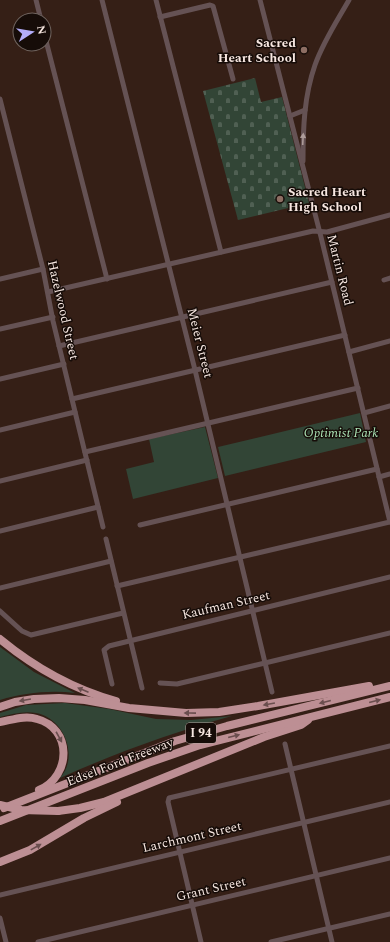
<svg xmlns="http://www.w3.org/2000/svg" width="390" height="942" font-family="Spectral,serif">
  <style>
    .green { fill: #324536 }
    .cemetery { fill: url(#cemetery-stones) }
    .lines { fill: none; stroke-linecap: round; stroke-linejoin: round }
    .minor { stroke: #655254; stroke-width: 5 }
    .highway { stroke: #bd8f94; stroke-width: 8 }
    .highway-bridge { stroke: #bd8f94; stroke-width: 8 }
    .oneway { fill: #ae9c9a }
    .oneway2 { fill: #6a4e4e }
    .education-dot { fill: #8d6e63; stroke: #160c08; stroke-width: 1.5 }
    .labels { text-anchor: middle; dominant-baseline: central; stroke-width: 3; stroke-linejoin: round; paint-order: stroke }
    .shield { fill: #160c08; stroke: #b4a5a0; stroke-width: 1 }
    .shield-label { font-size: 12px; font-weight: bold; fill: #f7e7e1 }
    .poi-label { font-size: 13px; font-weight: bold; fill: #f7e7e1; stroke: #160c08; text-anchor: end }
    .street-label { font-size: 13px; fill: #f7e7e1; stroke: #160c08 }
    .park-label { font-size: 13px; font-style: italic; fill: #a9e1b3; stroke: #160c08 }
  </style>
  <defs>
    <pattern id="cemetery-stones" width="16" height="16" patternUnits="userSpaceOnUse"><rect width="16" height="16" fill="#324536"/><path d="M2 7V4a2 2 0 0 1 4 0v3zM10 15v-3a2 2 0 0 1 4 0v3z" fill="#506053"/></pattern>
  </defs>
  <rect width="100%" height="100%" fill="#351f16"/>
  <g class="green">
    <polygon points="360,413 366,442 225,476 218,447"/>
    <polygon points="205,427 218,478 133,499 126,469 154,462 149,439"/>
    <path d="M 0,647 L 34,672 L 75,693 C 49,690 24,693 0,700 Z"/>
    <path d="M 65,703 L 109,709 L 156,719 L 191,720 L 232,716 C 173,732 116,753 60,778 C 64,773 67,768 68,762 C 72,741 58,717 36,713 C 24,711 12,714 0,717 L 0,713 L 26,705 Z"/>
  </g>
  <polygon class="cemetery" points="255,78 261,102 282,97 309,203 238,220 203,91"/>
  <g class="lines">
    <g class="minor">
      <polyline points="36,0 41,20"/>
      <polyline points="102,0 195,370 272,692"/>
      <polyline points="156,0 221,252"/>
      <polyline points="260,0 321,237 390,522"/>
      <polyline points="160,17 210,5 213,6 233,79"/>
      <polyline points="44,33 107,279"/>
      <polyline points="0,99 43,269 53,321 103,527"/>
      <polyline points="290,116 305,110"/>
      <path d="M 303,161 C 303,129 304,96 315,65 C 323,42 337,21 349,0"/>
      <polyline points="0,279 43,269"/>
      <polyline points="384,280 390,278"/>
      <polyline points="48,292 313,231 327,232 390,215"/>
      <polyline points="0,329 53,317"/>
      <polyline points="59,346 332,282"/>
      <polyline points="349,352 390,341"/>
      <polyline points="0,379 64,364"/>
      <polyline points="72,399 345,335"/>
      <polyline points="364,413 390,406"/>
      <polyline points="0,430 75,412"/>
      <polyline points="85,452 358,388"/>
      <polyline points="379,477 390,474"/>
      <polyline points="0,481 87,460"/>
      <polyline points="140,525 377,469"/>
      <polyline points="0,531 98,507"/>
      <polyline points="106,539 142,688"/>
      <polyline points="117,586 390,522"/>
      <polyline points="0,588 111,561"/>
      <polyline points="0,611 22,631 31,635 123,613"/>
      <polyline points="160,683 177,684 390,633"/>
      <polyline points="112,684 104,650 109,646 390,577"/>
      <polyline points="285,744 332,942"/>
      <polyline points="0,895 390,802"/>
      <polyline points="0,918 6,942"/>
      <polyline points="38,942 390,858"/>
      <polyline points="201,942 168,802 169,798 390,746"/>
      <polyline points="271,942 390,914"/>
    </g>
    <g class="highway">
      <path d="M 0,639 C 34,667 73,689 116,701"/>
      <polyline points="0,707 15,702 34,699 59,698 85,700 129,708 186,713 219,712 258,706 369,686"/>
      <path d="M 0,722 C 12,720 25,715 37,719 C 72,728 72,776 39,790"/>
      <polyline points="4,808 175,741 227,726 390,686"/>
      <polyline points="58,811 80,808 104,802 264,737 301,725 308,720"/>
      <polyline points="0,821 148,763 200,745 390,697"/>
      <polyline points="0,862 30,850 84,818 117,802"/>
    </g>
    <polyline class="highway-bridge" points="0,805 21,810 58,811"/>
  </g>
  <defs><path id="oneway-solid" d="M-6-.8H1V-3.2L6.5 0L1 3.2V.8H-6Z"/></defs>
  <use class="oneway" href="#oneway-solid" transform="translate(303 139) rotate(-87)"/>
  <g class="oneway2">
    <use href="#oneway-solid" transform="translate(83 690) rotate(-157)"/>
    <use href="#oneway-solid" transform="translate(25 700) rotate(170)"/>
    <use href="#oneway-solid" transform="translate(375 701) rotate(-14)"/>
    <use href="#oneway-solid" transform="translate(325 702) rotate(166)"/>
    <use href="#oneway-solid" transform="translate(269 704) rotate(170)"/>
    <use href="#oneway-solid" transform="translate(190 713) rotate(-179)"/>
    <use href="#oneway-solid" transform="translate(234 736) rotate(-14)"/>
    <use href="#oneway-solid" transform="translate(59 737) rotate(61)"/>
    <use href="#oneway-solid" transform="translate(36 847) rotate(-29)"/>
  </g>
  <g class="education-dot">
    <circle cx="304" cy="50" r="4"/>
    <circle cx="280" cy="199" r="4"/>
  </g>
  <g class="labels">
    <rect class="shield" x="186" y="723" width="30" height="20" rx="3"/>
    <g class="shield-label">
      <text x="201" y="733">I 94</text>
    </g>
    <g class="poi-label">
      <text x="296" y="43">Sacred<tspan x="296" dy="15">Heart School</tspan></text>
      <text x="288" y="192" text-anchor="start">Sacred Heart<tspan x="288" dy="15">High School</tspan></text>
    </g>
    <g class="street-label">
      <text transform="translate(340 270) rotate(76)">Martin Road</text>
      <text transform="translate(63 310) rotate(77)">Hazelwood Street</text>
      <text transform="translate(200 343) rotate(76)">Meier Street</text>
      <text transform="translate(226 605) rotate(-13)">Kaufman Street</text>
      <text transform="translate(120 762) rotate(-21)">Edsel Ford Freeway</text>
      <text transform="translate(192 837) rotate(-13)">Larchmont Street</text>
      <text transform="translate(211 889) rotate(-13)">Grant Street</text>
    </g>
    <g class="park-label">
      <text x="341" y="433">Optimist Park</text>
    </g>
  </g>
  <g transform="translate(32 32) rotate(78)"><circle r="19" fill="#160c08" stroke="#70645f"/>
  <path d="M0-3L7 15L0 10L-7 15Z" fill="#b3adf9"/>
  <text y="-6" font-size="11" font-weight="bold" text-anchor="middle" fill="#f7e7e1">N</text>
  </g>
</svg>
